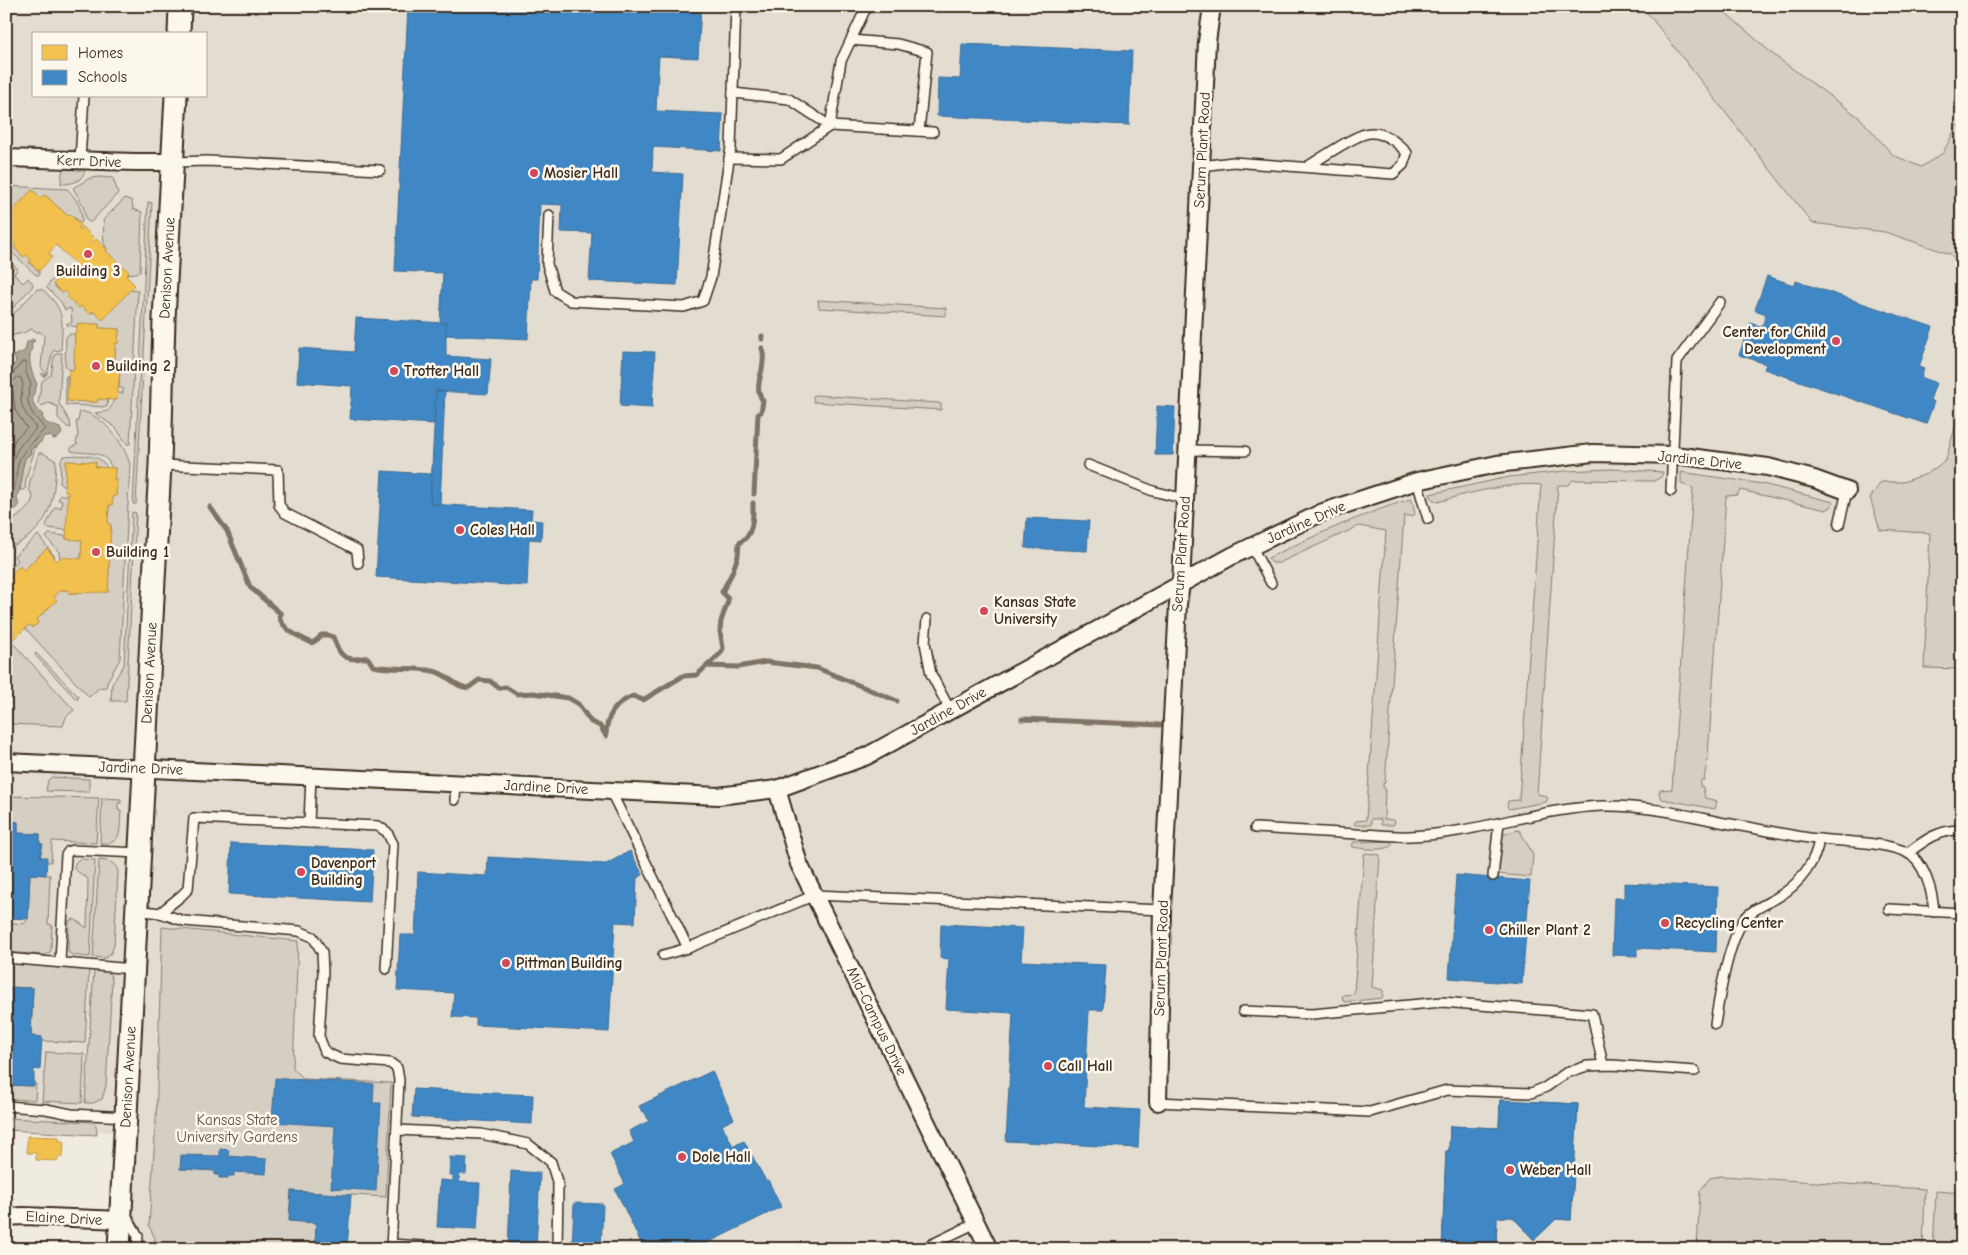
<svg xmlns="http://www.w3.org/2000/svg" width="1968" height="1255" font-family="'Comic Neue',sans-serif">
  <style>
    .built { fill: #e2dcd1; fill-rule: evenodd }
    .green { fill: #d5cec3; stroke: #887c70 }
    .water { fill: #aca397; stroke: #7f7367 }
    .homes { fill: #f2c14e; stroke: #bb9440 }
    .schools { fill: #3f88c5; stroke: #3e6c93 }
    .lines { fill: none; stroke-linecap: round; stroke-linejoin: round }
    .shore { stroke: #685a4e; stroke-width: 1 }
    .stream { stroke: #7f7367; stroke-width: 5 }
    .service-casing { stroke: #3b2a1e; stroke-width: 12 }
    .minor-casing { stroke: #3b2a1e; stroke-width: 20 }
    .tertiary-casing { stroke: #3b2a1e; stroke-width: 25 }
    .service { stroke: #fbf7ec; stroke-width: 9 }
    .minor { stroke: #fbf7ec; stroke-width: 16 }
    .tertiary { stroke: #fbf7ec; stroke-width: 21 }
    .poi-dot { fill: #d1495b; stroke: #fbf7ec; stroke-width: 2 }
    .labels { text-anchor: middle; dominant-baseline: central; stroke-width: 5; stroke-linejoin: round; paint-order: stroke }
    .street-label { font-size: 15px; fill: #3b2a1e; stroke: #fbf7ec }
    .poi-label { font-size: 15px; font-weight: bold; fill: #3b2a1e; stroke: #fbf7ec; text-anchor: start }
    .park-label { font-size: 15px; fill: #625347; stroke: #fbf7ec }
  </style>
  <rect width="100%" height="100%" fill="#f0ebe0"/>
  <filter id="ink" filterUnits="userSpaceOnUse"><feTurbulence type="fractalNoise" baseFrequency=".02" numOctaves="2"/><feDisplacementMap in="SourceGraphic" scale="10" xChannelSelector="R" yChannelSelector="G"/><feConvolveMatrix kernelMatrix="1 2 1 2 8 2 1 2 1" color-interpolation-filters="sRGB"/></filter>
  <g filter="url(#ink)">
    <path class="built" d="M 6,6 L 1962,6 L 1962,1249 L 129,1249 L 135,1133 L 6,1127 ZM 34,34 L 206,34 L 206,96 L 34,96 Z"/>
    <g class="green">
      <polygon points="1642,6 1718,6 1775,56 1860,118 1893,155 1921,167 1943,153 1957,125 1962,125 1962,265 1950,254 1885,232 1812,223"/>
      <path d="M 64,169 L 85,170 C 82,182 72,184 61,184 L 62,172 Z"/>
      <polygon points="100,177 113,178 118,193 91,222 89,222 86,220 83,205 73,188 90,178"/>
      <path d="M 6,186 L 67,189 C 76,197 83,210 82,222 L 81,223 L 70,214 L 68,216 L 45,195 L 41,198 L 32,190 L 6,218 L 6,190 L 12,191 L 12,189 Z"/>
      <path d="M 125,198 L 132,201 L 133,209 L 142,212 L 140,272 L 129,274 L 106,251 L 107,249 C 101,242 105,229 103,220 Z"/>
      <polygon points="148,202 152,203 136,504 133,504"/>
      <polygon points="6,237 16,246 14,248 24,257 26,255 31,260 29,263 39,271 39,275 36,275 6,247"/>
      <polygon points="6,258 18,269 14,274 23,283 28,278 33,284 32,287 13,308 12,306 8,310 9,312 7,315 6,285 9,281 6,277 14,268 6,260"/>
      <path d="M 61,272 L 63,274 L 53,285 L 62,293 L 65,291 L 69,295 L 68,297 L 79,308 L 81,306 L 90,314 L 130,290 L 138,291 L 130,444 L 127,444 L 116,428 L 95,413 L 108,411 C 113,407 112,400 117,393 L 123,393 L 123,388 L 119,388 L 120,371 L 117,370 L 118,362 L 115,362 L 115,343 L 118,343 L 119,329 L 99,328 L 99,324 L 77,324 L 77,327 L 67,325 L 67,323 L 72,323 L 71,308 L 65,310 L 61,302 L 47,288 L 49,283 Z"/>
      <path d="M 39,289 C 44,290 46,292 49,296 C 66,312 62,328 61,350 L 53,351 L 47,374 L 44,377 L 41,373 L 45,375 L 46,374 L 41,367 L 44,335 L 39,331 L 38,333 L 36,331 L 30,329 C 23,336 14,332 6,339 L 6,322 L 36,290 Z"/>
      <polygon points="818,300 946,308 946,316 819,308"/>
      <polygon points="69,334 75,334 74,370 67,369 65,365 66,337"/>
      <polygon points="57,353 62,353 59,403 70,422 71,428 67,427 58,418 58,407 49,403 41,406 38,403 42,381 51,375 54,357"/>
      <polygon points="67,375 68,401 97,402 98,399 108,399 107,407 66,405 65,378"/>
      <polygon points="815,395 939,403 941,404 941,410 814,402 813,396"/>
      <polygon points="1962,401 1962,669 1924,668 1930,533 1880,530 1870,498 1881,482 1903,482 1927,474 1946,460"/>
      <path d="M 80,411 C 103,414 125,444 130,465 L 120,659 L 108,680 L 106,687 L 99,688 L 89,697 L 25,628 L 29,625 L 33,627 L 38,623 L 37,619 L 57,600 L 54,597 L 61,590 L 69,590 L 69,593 L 84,593 L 85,591 L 108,592 L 111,525 L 108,524 L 109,505 L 112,505 L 113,496 L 116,496 L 117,480 L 114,480 L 115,468 L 112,468 C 103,448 89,455 71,451 L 71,448 L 78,444 L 76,443 L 78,434 L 76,422 L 78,421 Z"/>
      <polygon points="36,446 26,478 25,490 20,490 22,470 25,458 30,454 31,449"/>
      <path d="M 39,453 L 43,453 L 56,461 C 54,505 50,531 6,549 L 6,524 C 17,518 31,508 33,497 L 29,489 L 30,481 Z"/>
      <path d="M 64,456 C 78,455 101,453 107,468 L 95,467 L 96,463 L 66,461 L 65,487 L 60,484 L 61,460 Z"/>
      <path d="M 1612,469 L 1663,472 L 1661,477 L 1654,481 L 1573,480 L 1568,485 L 1558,485 L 1537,794 L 1546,796 L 1548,798 L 1546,802 L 1509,809 L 1507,807 L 1508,801 L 1519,800 L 1541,485 C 1515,481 1464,494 1438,502 L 1432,499 L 1430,494 L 1509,477 L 1565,471 Z"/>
      <polygon points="1681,472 1763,484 1833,502 1831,507 1826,510 1740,490 1737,495 1726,496 1708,756 1704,780 1701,780 1700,786 1703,787 1705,798 1717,801 1715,809 1662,799 1659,794 1660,790 1672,789 1693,488 1681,484"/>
      <polygon points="60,495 68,495 67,530 47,528 46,525 55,507 61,508 62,501 58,500"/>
      <path d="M 1410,499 L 1412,500 L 1415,514 L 1413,516 L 1404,516 L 1385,783 L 1383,783 L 1383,787 L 1385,788 L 1384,819 L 1394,820 L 1395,823 L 1393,825 L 1381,825 L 1381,819 L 1371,819 L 1371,825 L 1355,825 L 1354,823 L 1356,821 L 1366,820 L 1386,531 L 1359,526 L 1279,563 L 1272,563 L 1268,558 C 1315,535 1360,515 1410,499 Z"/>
      <polygon points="132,512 136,513 126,701 111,701 112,684 124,665"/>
      <polygon points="49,534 66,536 66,539 82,540 81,559 60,559 59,552 46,537"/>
      <polygon points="38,535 55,557 47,548 24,570 20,566 11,575 11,577 6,572 6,563 8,561 12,566 18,561 14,556"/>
      <polygon points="11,641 74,710 66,717 63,726 6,724 6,651 11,646"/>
      <polygon points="36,653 78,696 78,699 76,699 35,655"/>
      <polygon points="52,777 89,779 89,792 46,791 48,780"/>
      <polygon points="6,796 99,798 96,843 52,841 51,862 46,862 40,857 43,844 40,844 40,834 18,833 18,822 6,821"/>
      <path d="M 102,798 L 121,799 L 121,803 L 118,803 L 118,810 L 121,811 C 119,829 124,845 100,843 Z"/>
      <polygon points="1518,830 1520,831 1533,855 1531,877 1498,874 1498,869 1497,869 1502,835"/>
      <path d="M 1390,841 L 1393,844 C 1387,852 1364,849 1353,847 L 1352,845 L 1354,842 Z"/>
      <polygon points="1367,853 1380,855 1372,987 1383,990 1383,996 1382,998 1345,1002 1342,999 1343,995 1354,994 1364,854"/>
      <polygon points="79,859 95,860 90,957 72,955 68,952 69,921 74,919 87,928 88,879 74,869 75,863"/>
      <path d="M 99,860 C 107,861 116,861 118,872 L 114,946 L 111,953 L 105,958 L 93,957 Z"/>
      <polygon points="30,874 50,875 48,924 52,925 51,950 50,952 45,955 6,952 6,922 24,924 28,919"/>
      <polygon points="162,927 298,941 293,1068 304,1079 391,1083 386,1197 291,1191 289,1221 316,1223 315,1249 154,1249 155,1238 149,1226 156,1122"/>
      <polygon points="6,963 89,969 85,1043 42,1041 42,1037 31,1036 33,988 6,987"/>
      <path d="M 94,969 C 103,970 110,970 112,980 L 106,1086 L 102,1099 L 93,1103 L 85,1103 Z"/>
      <polygon points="46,1052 84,1054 82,1103 42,1101"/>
      <polygon points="34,1084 36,1084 35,1100 6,1099 6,1085 33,1086"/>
      <polygon points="6,1118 92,1122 96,1125 97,1135 6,1130"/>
      <polygon points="1721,1176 1925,1189 1923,1249 1697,1249 1700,1191 1710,1178"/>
      <polygon points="1936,1191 1962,1193 1962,1249 1933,1249"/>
    </g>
    <path class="water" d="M 33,339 L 35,341 L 31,343 C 33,348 31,350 30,355 C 29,365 32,374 37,384 C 31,401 30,403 43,415 L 42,417 L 46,423 L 60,428 L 62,433 L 59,437 L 54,439 L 50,436 L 44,436 L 41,442 L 31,449 L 30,454 L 25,458 L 22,470 L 22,480 L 17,498 L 19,506 L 16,509 L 6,511 L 6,373 L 16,362 L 14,356 L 25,351 L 27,342 Z"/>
    <g class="homes">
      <polygon points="32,190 41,198 45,195 68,216 70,214 81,225 78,229 79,230 82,227 88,232 94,238 91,241 93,242 96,239 107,249 106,251 129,272 126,276 135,285 103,320 93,311 90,314 81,306 79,308 67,297 69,295 65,291 62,293 53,284 66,270 70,274 78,266 56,245 49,253 52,257 39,271 29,262 31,260 26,255 24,257 14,248 16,246 6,237 10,233 6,230 6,218"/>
      <polygon points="6,260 14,268 6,277"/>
      <polygon points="77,324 99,324 99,328 119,329 118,343 115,343 115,362 118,362 117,370 120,370 117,400 98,399 97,402 67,401 69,370 74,370 75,331 77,331"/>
      <polygon points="66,461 96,462 95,467 115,468 114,480 117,480 116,496 113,496 112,505 109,505 108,524 111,524 108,592 68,593 69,590 61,590 54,597 57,600 37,619 38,623 33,627 29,625 11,641 11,646 6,651 6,579 11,577 10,575 20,566 24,570 47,548 57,561 61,557 81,559 82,540 66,539 68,492 65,492"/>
      <polygon points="6,1136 11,1137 10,1167 6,1167"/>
      <polygon points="27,1136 59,1137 59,1141 64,1141 63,1157 58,1157 58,1161 36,1160 36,1153 27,1153"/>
    </g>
    <g class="schools">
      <polygon points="408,6 701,6 698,58 659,56 656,111 723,114 721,151 653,147 652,172 683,174 677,285 589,281 592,233 561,232 562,205 540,204 537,279 531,279 528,339 445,335 446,323 440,323 443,273 395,271"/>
      <polygon points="962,44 1132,51 1129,125 937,116 938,78 960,79"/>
      <polygon points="1767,276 1794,285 1796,281 1933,327 1919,367 1924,369 1921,377 1936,383 1930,400 1934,402 1926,424 1764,369 1766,364 1739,355 1750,323 1762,327 1766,314 1755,310"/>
      <polygon points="356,318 446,323 446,356 491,359 488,394 436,391 434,424 350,419 352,386 297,382 299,348 354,352"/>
      <polygon points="623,351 655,352 652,408 620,406"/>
      <polygon points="436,391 445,391 440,505 430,504"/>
      <polygon points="1157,406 1175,407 1173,455 1155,455"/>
      <polygon points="382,471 431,474 430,504 532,510 531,520 542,521 541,540 529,539 527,586 376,577"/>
      <polygon points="1027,518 1089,521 1087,551 1025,548"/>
      <polygon points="6,821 18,822 18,833 40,834 40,844 43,844 40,857 47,857 46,875 30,874 28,919 6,918"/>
      <polygon points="231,843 373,850 370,902 229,894"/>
      <polygon points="630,851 643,875 637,878 635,923 615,922 609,1032 476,1025 476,1018 452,1017 454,993 397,990 400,935 415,935 418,872 487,876 488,857 606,864"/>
      <polygon points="1456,875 1530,881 1522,984 1449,978"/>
      <polygon points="1624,883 1718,887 1716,952 1637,948 1637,956 1612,955 1614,898 1624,898"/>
      <polygon points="941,924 1023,928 1021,961 1106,965 1103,1010 1089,1010 1084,1107 1140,1110 1138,1148 1006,1141 1013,1013 946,1009 949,959 940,958"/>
      <polygon points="6,987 33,988 31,1036 42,1037 40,1070 34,1069 34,1086 6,1085"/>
      <polygon points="712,1071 734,1119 722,1125 733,1146 744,1141 766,1181 768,1180 781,1207 695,1249 671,1249 669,1245 661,1249 644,1249 615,1189 625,1184 610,1154 634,1142 629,1131 649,1121 644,1111 642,1112 639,1106"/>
      <polygon points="275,1078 374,1084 373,1103 381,1103 376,1191 331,1188 335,1126 272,1122"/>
      <polygon points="414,1089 533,1095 532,1124 412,1117"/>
      <polygon points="1500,1100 1578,1104 1571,1220 1556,1219 1534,1240 1513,1217 1497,1217 1496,1249 1442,1249 1446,1151 1449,1151 1450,1126 1499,1128"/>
      <polygon points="1500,1100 1578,1104 1571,1220 1556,1219 1534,1240 1513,1217 1497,1217 1496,1249 1442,1249 1446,1151 1449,1151 1450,1126 1499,1128"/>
      <polygon points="220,1149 229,1150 228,1156 267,1159 266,1174 234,1172 234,1176 228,1176 228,1178 219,1178 219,1175 215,1175 215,1171 180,1169 181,1155 220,1156"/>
      <polygon points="450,1157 467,1158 466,1174 460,1174 459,1182 480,1183 477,1229 437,1227 440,1180 453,1181 453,1175 449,1175"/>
      <polygon points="511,1171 540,1173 536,1249 508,1249"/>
      <polygon points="291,1191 351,1195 347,1249 315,1249 316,1223 289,1221"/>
      <polygon points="574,1203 603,1204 601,1249 572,1249"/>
    </g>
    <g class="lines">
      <g class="shore">
        <path d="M 6,376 L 12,375 L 22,362 L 26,362 L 26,373 L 31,384 C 23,407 32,412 45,429 C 37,437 28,445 22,455 C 16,462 16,486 12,497 L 12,502 L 6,506"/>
        <path d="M 6,383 L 12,382 L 18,377 L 21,378 C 25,388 21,389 21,398 C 21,411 30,418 36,428 C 30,438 19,443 15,455 C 10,467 11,481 6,493"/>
        <polyline points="6,390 13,391 15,410 27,428 16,438 6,458"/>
      </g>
      <g class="stream">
        <polyline points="762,336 762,339"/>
        <path d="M 754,494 L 758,414 L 761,412 L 763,401 C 753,387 763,375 763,361 C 764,357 763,352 762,348"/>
        <path d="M 210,507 L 227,531 L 250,587 L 281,614 L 279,617 C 284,631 300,637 312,643 L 318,639 L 321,635 L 328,635 L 333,637 C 338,649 340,659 355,659 C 360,659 363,657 368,658 L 373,666 C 393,670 413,667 433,671 C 447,673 454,687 468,688 L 479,680 L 490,681 L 499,688 L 506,687 L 517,694 L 533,693 L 568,698 L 578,704 L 591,722 L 600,726 L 606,736"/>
        <polyline points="706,666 738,667 766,662 817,668 897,701"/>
        <polyline points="1022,719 1160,725"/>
        <path d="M 606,736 C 606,717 615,703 633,696 L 643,700 L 683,676 L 697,675 L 721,653 L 723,648 L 720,631 L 721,621 L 728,601 L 728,598 L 722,592 L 732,573 L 738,556 L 739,543 C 754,536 753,517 753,503"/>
      </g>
      <defs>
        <g id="service">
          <polyline points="851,40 898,44 927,52 919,131"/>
          <polyline points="733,93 789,99 830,126 933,132"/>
          <polyline points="729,158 781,159 830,126 841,61 865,10 871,6"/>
          <polyline points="80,160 84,96"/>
          <polyline points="173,162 207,161 380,170"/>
          <path d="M 1201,166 L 1233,162 L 1393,174 L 1403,165 L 1407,153 C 1398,143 1384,132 1370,133 C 1357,133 1320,159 1307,167"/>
          <polyline points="549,215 547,264 555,291 571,301 684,307 703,301 711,277 731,147 736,6"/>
          <polyline points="1187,450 1245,451"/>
          <polyline points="160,465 278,470 279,505 285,513 357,550 358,563"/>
          <polyline points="1088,465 1153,491 1185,499"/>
          <polyline points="1417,481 1428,519"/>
          <polyline points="1671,491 1677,361 1720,302"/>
          <polyline points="1839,525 1847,491"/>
          <polyline points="1252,547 1271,583"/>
          <polyline points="927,619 925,643 931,674 950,710"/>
          <polyline points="610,790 688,948"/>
          <polyline points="455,800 456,783"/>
          <polyline points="309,823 311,776"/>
          <path d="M 1255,828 C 1289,830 1323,832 1357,834 C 1374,834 1392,837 1410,836 C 1476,834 1538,808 1604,806 C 1647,805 1690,816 1731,824 C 1757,829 1783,834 1809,838 C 1837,842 1882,841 1906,852 C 1925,861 1933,894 1934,912"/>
          <path d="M 1908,853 C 1925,840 1940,829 1962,830"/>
          <polyline points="1493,876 1499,823"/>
          <polyline points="1889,909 1962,913"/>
          <polyline points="136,910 160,913 184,921 299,931 313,937 322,952 323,973 319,1036 325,1052 340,1059 390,1063 397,1068 399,1080 391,1249"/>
          <polyline points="160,913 181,896 188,889 194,818 378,826 387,832 393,844 386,969"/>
          <polyline points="663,955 688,948 815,895 1162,910"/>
          <polyline points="6,958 133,969"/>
          <polyline points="60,961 66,855 69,851 73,850 139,853"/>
          <polyline points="1243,1011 1312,1014 1442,1002 1592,1014 1603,1065"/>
          <path d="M 1715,1024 C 1719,998 1730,932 1748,915 C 1758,906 1771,902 1781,895 C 1800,883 1816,862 1819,839"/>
          <polyline points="1158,1102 1370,1112 1447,1090 1531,1093 1546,1087 1566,1073 1587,1066 1612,1065 1695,1071"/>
          <polyline points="6,1106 46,1109 71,1114 126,1117"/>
          <polyline points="397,1130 481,1134 528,1144 551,1162 558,1185 557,1249"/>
          <polyline points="126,1215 138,1236 137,1249"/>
          <polyline points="391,1244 438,1247 438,1249"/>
          <polyline points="922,1249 976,1223"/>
        </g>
        <g id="minor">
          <polyline points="6,158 135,162 173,162"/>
          <polyline points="6,762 718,796 777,789 867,756 1232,556 1323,512 1417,481 1497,464 1593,453 1674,455 1768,467 1814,479 1847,491"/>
          <polyline points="777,789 799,864 989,1249"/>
          <polyline points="1158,1102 1162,910 1178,604 1181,584 1207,42 1212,6"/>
          <polyline points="6,1217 24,1216 121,1220"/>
        </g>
        <g id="tertiary">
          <polyline points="179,34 180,6"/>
          <polyline points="119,1249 160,465 164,319 176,96"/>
        </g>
      </defs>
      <use href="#service" class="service-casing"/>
      <use href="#minor" class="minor-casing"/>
      <use href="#tertiary" class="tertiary-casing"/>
      <use href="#service" class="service"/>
      <use href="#minor" class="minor"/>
      <use href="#tertiary" class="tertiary"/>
    </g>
  </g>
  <g class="poi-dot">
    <circle cx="534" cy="173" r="5"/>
    <circle cx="88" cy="254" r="5"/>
    <circle cx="1836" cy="341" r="5"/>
    <circle cx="96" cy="366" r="5"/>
    <circle cx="394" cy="371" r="5"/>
    <circle cx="460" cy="530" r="5"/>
    <circle cx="96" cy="552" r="5"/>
    <circle cx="984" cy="611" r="5"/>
    <circle cx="301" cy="872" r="5"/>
    <circle cx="1665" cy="923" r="5"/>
    <circle cx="1489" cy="930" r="5"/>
    <circle cx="506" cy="963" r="5"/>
    <circle cx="1048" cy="1066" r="5"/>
    <circle cx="682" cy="1157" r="5"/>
    <circle cx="1510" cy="1170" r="5"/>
  </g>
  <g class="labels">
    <g class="street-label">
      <text transform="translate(1202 150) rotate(-87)">Serum Plant Road</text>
      <text transform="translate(89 161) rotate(2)">Kerr Drive</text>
      <text transform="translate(167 268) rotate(-87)">Denison Avenue</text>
      <text transform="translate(1700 460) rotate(6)">Jardine Drive</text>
      <text transform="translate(1306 522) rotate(-24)">Jardine Drive</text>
      <text transform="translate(1181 554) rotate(-86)">Serum Plant Road</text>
      <text transform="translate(149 673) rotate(-87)">Denison Avenue</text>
      <text transform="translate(948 711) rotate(-29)">Jardine Drive</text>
      <text transform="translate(141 768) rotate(2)">Jardine Drive</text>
      <text transform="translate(546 787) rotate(3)">Jardine Drive</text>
      <text transform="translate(1161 958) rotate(-88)">Serum Plant Road</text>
      <text transform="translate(877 1021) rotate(64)">Mid-Campus Drive</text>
      <text transform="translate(128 1077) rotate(-87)">Denison Avenue</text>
      <text transform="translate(64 1218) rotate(3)">Elaine Drive</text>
    </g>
    <g class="poi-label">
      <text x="544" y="173">Mosier Hall</text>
      <text x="88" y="271" text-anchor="middle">Building 3</text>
      <text x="1826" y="332" text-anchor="end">Center for Child<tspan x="1826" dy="17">Development</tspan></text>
      <text x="106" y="366">Building 2</text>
      <text x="404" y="371">Trotter Hall</text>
      <text x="470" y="530">Coles Hall</text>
      <text x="106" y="552">Building 1</text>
      <text x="994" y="602">Kansas State<tspan x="994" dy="17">University</tspan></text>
      <text x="311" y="863">Davenport<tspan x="311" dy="17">Building</tspan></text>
      <text x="1675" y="923">Recycling Center</text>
      <text x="1499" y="930">Chiller Plant 2</text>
      <text x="516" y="963">Pittman Building</text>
      <text x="1058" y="1066">Call Hall</text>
      <text x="692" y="1157">Dole Hall</text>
      <text x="1520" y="1170">Weber Hall</text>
    </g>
    <g class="park-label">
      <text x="237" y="1120">Kansas State<tspan x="237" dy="17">University Gardens</tspan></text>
    </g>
  </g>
  <rect width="1968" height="1255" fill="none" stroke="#fbf7ec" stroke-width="25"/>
  <rect x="12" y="12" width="1943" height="1230" fill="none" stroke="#3b2a1e" stroke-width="2" filter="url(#ink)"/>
  <rect x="32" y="32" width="175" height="65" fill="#fbf7ec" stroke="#aea59a"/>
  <rect x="42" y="45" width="25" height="15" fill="#f2c14e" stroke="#aea59a"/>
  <text x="78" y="58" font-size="15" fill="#3b2a1e">Homes</text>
  <rect x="42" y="70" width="25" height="15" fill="#3f88c5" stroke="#aea59a"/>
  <text x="78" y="82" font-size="15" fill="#3b2a1e">Schools</text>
</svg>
